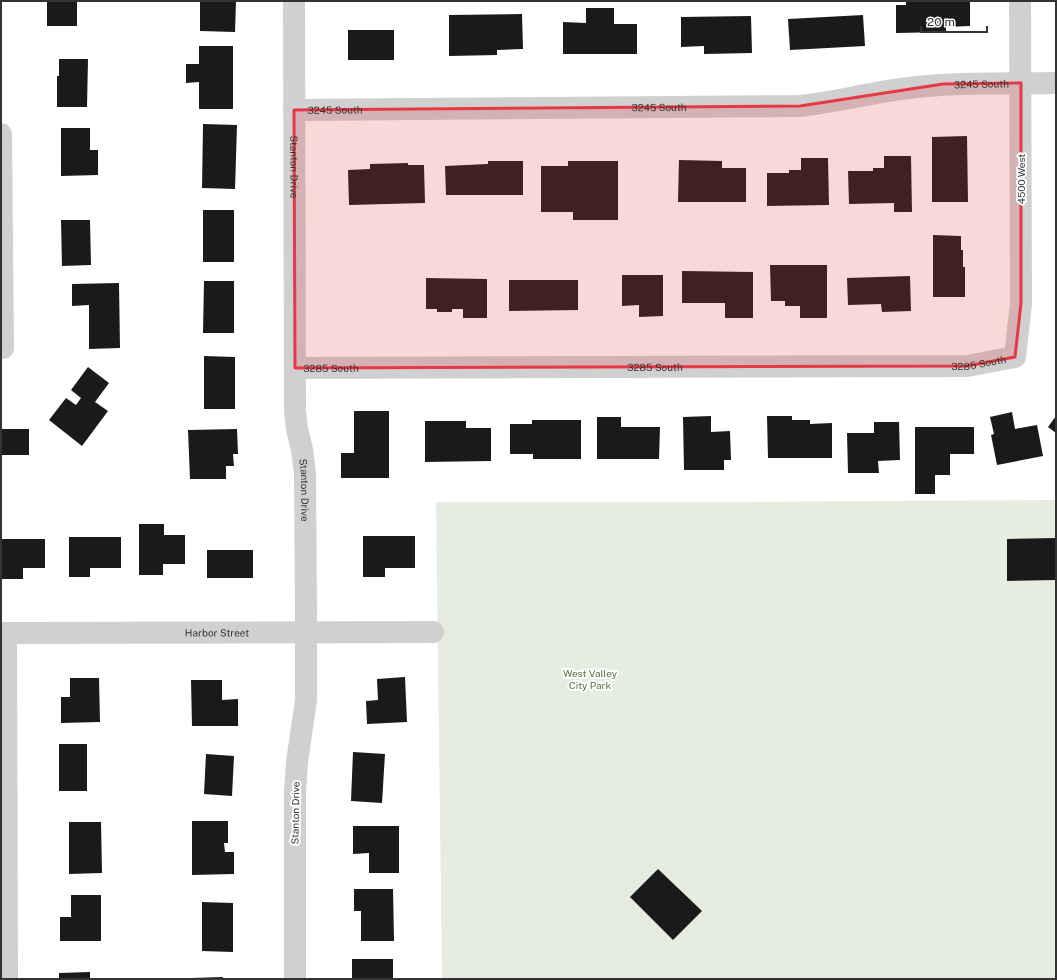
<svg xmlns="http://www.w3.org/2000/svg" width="1057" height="980" font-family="'Public Sans',sans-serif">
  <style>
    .green { fill: #e6ecdf }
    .building { fill: #1a1a1a }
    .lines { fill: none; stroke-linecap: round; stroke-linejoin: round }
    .minor { stroke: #d0d0d0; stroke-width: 22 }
    .marked { fill: #e63946; fill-opacity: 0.2; stroke: #e63946; stroke-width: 3; stroke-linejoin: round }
    .labels { text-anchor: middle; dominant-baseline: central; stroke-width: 4; stroke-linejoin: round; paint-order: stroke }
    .street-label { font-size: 10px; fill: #333; stroke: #fff }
    .park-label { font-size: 10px; fill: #56703f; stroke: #fff }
  </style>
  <rect width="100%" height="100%" fill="#fff"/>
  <polygon class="green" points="1056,500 1056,979 442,979 436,502 741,502"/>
  <g class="building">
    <rect x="47" y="1" width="30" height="25"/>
    <polygon points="200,1 236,1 235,32 200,31"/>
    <polygon points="906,1 970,1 970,26 946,27 946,32 896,33 896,5 906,5"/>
    <polygon points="586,8 614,8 614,24 637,24 637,54 563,54 563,22 586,23"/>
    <polygon points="522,14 523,49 497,50 497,55 449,56 449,15"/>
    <polygon points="863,15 865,46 790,50 788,19"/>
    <polygon points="751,16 752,53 704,54 704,46 681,47 681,17"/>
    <rect x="348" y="30" width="46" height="30"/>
    <polygon points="199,46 233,46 233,109 199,109 199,82 186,83 186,64 199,64"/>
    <polygon points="59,59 88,59 87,107 57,107 57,76 59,76"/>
    <polygon points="203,124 237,125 235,189 202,188"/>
    <polygon points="61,128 90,128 90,150 98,150 98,175 61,176"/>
    <polygon points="967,136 968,202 932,202 932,137"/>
    <polygon points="884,156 911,156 912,212 894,212 894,203 849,204 848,171 873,171 873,168 884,168"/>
    <polygon points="801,158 828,158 829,205 767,206 767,173 789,173 789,170 801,170"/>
    <polygon points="679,160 722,161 722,168 746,168 746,202 678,202"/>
    <polygon points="488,161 523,161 523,195 446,195 445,166 488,164"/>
    <polygon points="568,161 618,161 618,220 573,220 573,212 541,212 541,166 568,166"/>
    <polygon points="408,163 408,165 424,165 425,203 349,205 348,170 370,169 370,164"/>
    <rect x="203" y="210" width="31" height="52"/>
    <polygon points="61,220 90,220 91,265 62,266"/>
    <polygon points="933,235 961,236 961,250 963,250 963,267 965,267 965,297 933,297"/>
    <polygon points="770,265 827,265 827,318 800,318 800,306 785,306 785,301 771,301"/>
    <polygon points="682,271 753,272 753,318 725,318 725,303 682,303"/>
    <polygon points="622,275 663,275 663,316 639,317 639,305 622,306"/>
    <polygon points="910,276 911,311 882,312 881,304 848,305 847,278"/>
    <polygon points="426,278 487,279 487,318 463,318 463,309 452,309 452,312 437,312 437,309 426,309"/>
    <polygon points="509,280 578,280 578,310 509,311"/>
    <polygon points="204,281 234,281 234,333 203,333"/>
    <polygon points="119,283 120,348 89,349 89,305 72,306 72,284"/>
    <polygon points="204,356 235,357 235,409 204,409"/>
    <polygon points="88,367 109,383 95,402 108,411 82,446 49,420 66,398 76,405 81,398 71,390"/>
    <polygon points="354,411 389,411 389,478 341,478 341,453 354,453"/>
    <polygon points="1012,412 1015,429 1037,425 1043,456 997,465 991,435 994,434 990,417"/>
    <polygon points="711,416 711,432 730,431 731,460 724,460 724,470 684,470 683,417"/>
    <polygon points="767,416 792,416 792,420 810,420 810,424 832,423 832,458 768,458"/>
    <polygon points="1056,416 1056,433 1048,427"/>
    <polygon points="597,417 621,417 621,427 660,427 659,459 597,459"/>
    <polygon points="532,420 581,420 581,459 533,459 533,454 510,454 510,424 532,424"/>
    <polygon points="425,421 466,421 466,428 491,428 491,461 425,462"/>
    <polygon points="874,422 899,422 900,460 878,461 879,473 848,473 847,433 874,433"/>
    <polygon points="915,427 974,427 974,454 950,454 950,475 935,475 935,494 915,494"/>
    <rect x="1" y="429" width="28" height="26"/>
    <polygon points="237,429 238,454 233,454 234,466 226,466 226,479 190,479 188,430"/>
    <polygon points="139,524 164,524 164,535 185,535 185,564 163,564 163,575 139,575"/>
    <polygon points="363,536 415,536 415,568 385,568 385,577 363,577"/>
    <polygon points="69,537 121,537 121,568 90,568 90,577 69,577"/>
    <polygon points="1056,538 1056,580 1007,581 1007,539"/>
    <polygon points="1,539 45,539 45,568 23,568 23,579 1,579"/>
    <rect x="207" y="550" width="46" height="28"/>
    <polygon points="405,677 407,722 367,724 366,701 378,700 377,679"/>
    <polygon points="70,678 99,678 100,722 61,723 61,697 70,697"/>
    <polygon points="191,680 222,680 222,700 238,699 238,726 192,726"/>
    <rect x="59" y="744" width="28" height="47"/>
    <polygon points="353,752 385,754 382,803 351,801"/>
    <polygon points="206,754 234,756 232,796 204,794"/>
    <polygon points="192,821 228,821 228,843 224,843 225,852 234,852 234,874 192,875"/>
    <polygon points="69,822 101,822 102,873 69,874"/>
    <polygon points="353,826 399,826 399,873 369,873 369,853 353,854"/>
    <polygon points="658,869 702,911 673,940 630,897"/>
    <polygon points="354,889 393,889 394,941 361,941 361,911 354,911"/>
    <polygon points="71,895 101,895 101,941 60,941 60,917 71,917"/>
    <polygon points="202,902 233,903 233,952 202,951"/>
    <rect x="352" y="959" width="41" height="20"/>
    <polygon points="90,972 90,979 59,979 59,973"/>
    <polygon points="223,977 223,979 191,979 191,978"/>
  </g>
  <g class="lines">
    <g class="minor">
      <path id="s1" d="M 294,1 L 295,411 L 297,429 L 302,449 L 305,474 L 306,610 L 306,700 L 297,762 L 295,792 L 295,979"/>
      <path id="s2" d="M 294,110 L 800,106 C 837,102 872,92 909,88 C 958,82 1007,84 1056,83"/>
      <polyline points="1,134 3,348 1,348"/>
      <path id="s3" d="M 295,368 L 967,366 L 1015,357 L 1021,303 L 1020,1"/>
      <path id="s4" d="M 1,633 L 433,632"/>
      <polyline points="6,633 7,979"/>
    </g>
  </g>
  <path class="marked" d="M 1021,83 L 1021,303 L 1015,357 L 967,366 L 295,368 L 294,110 L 800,106 L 943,84 Z"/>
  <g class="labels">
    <g class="street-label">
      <text stroke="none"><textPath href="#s2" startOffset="689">3245 South</textPath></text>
      <text stroke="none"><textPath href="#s2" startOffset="365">3245 South</textPath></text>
      <text stroke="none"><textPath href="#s2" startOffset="41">3245 South</textPath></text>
      <text stroke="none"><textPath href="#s1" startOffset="166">Stanton Drive</textPath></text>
      <text transform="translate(1021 179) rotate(-90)">4500 West</text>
      <text stroke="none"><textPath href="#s3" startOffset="684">3285 South</textPath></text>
      <text stroke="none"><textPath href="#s3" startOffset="360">3285 South</textPath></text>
      <text stroke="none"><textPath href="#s3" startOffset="36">3285 South</textPath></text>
      <text stroke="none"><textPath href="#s1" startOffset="490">Stanton Drive</textPath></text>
      <text stroke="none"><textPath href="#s4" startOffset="216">Harbor Street</textPath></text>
      <text transform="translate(295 813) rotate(-89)">Stanton Drive</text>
    </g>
    <g class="park-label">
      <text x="590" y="673">West Valley<tspan x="590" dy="12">City Park</tspan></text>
    </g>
  </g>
  <rect width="1057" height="980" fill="none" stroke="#333333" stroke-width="4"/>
  <path d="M921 26v6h66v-6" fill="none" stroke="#333333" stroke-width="2"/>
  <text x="927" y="26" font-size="12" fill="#333333" stroke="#ffffff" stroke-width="3" paint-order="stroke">20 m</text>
</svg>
